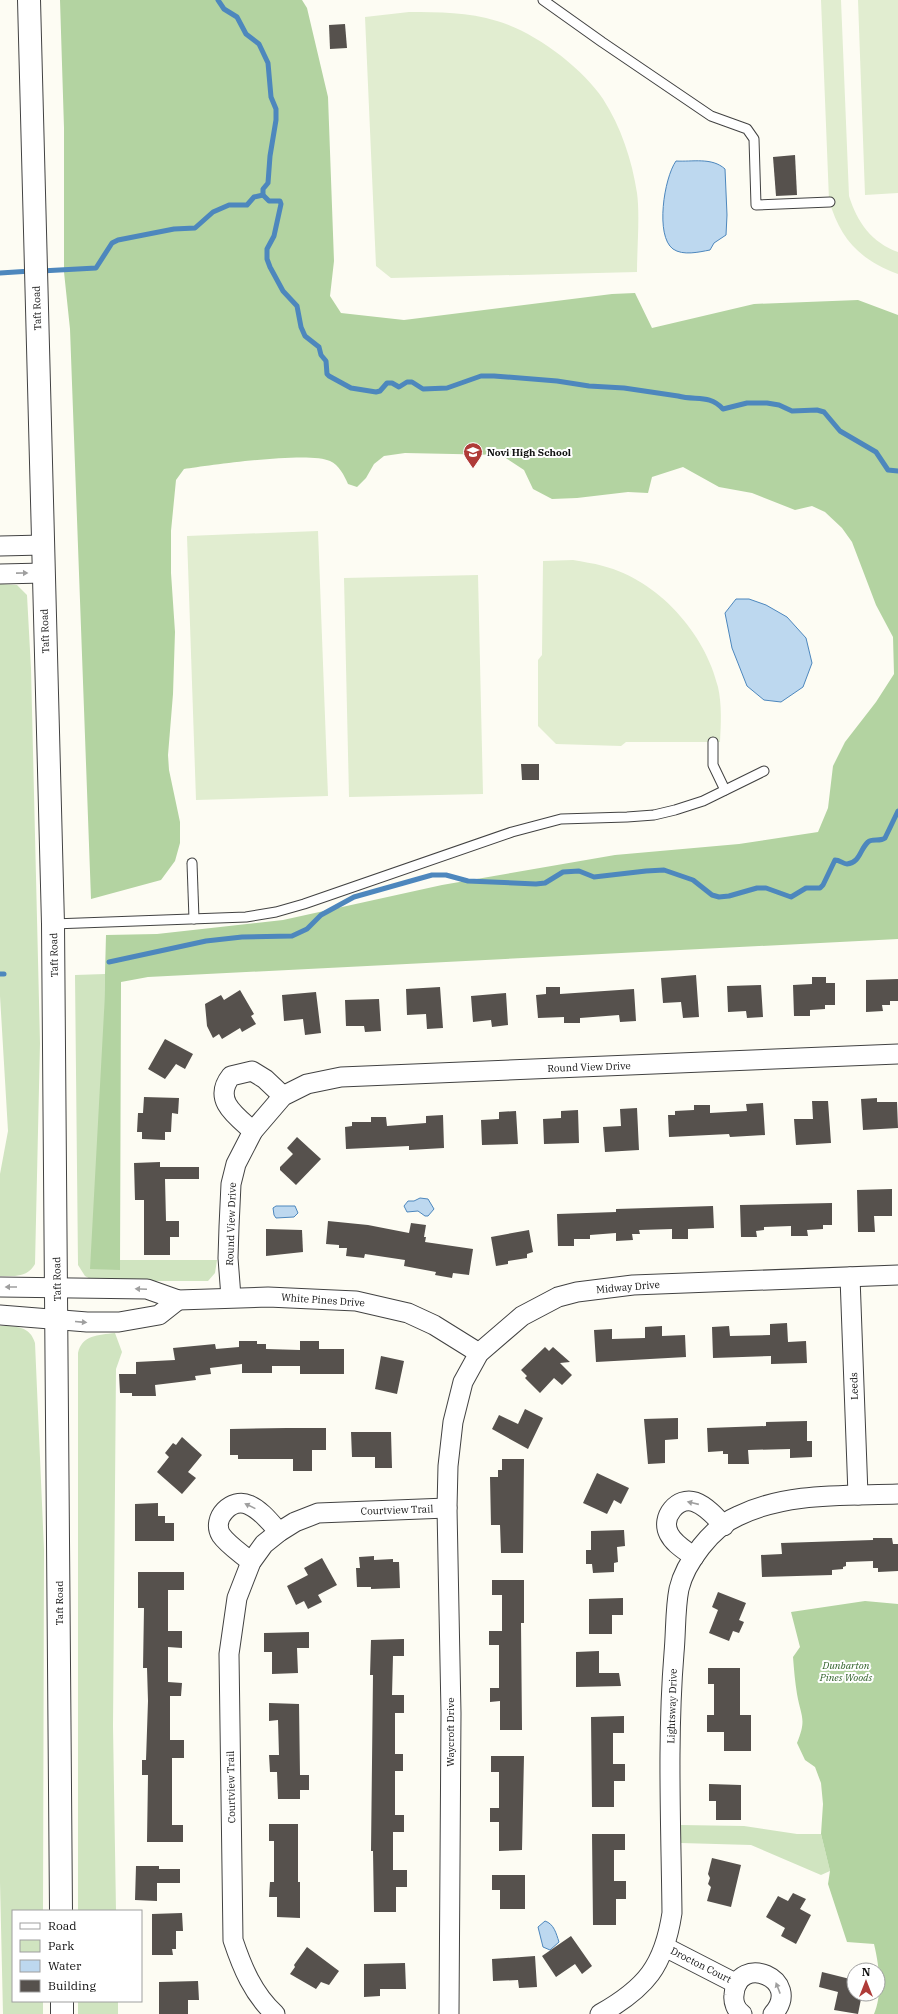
<svg xmlns="http://www.w3.org/2000/svg" width="898" height="2014" font-family="'IBM Plex Serif',serif">
  <style>
    .green { fill: #d0e4c0 }
    .forest { fill: #b3d3a1 }
    .pitch { fill: #e1edd0 }
    .water { fill: #bdd8ef; stroke: #4d87bd }
    .lines { fill: none; stroke-linecap: round; stroke-linejoin: round }
    .stream { stroke: #4d87bd; stroke-width: 5 }
    .building { fill: #56514d }
    .service-casing { stroke: #424242; stroke-width: 11 }
    .minor-casing { stroke: #424242; stroke-width: 21 }
    .tertiary-casing { stroke: #424242; stroke-width: 24 }
    .service { stroke: #fff; stroke-width: 9 }
    .minor { stroke: #fff; stroke-width: 19 }
    .tertiary { stroke: #fff; stroke-width: 22 }
    .oneway { fill: #9f9f9f }
    .labels { text-anchor: middle; dominant-baseline: central; stroke-width: 4; stroke-linejoin: round; paint-order: stroke }
    .street-label { font-size: 10px; fill: #0f0f0f; stroke: #fff }
    .poi-label { font-size: 10px; font-weight: bold; fill: #0f0f0f; stroke: #fff; text-anchor: start }
    .park-label { font-size: 10px; font-style: italic; fill: #2e5f27; stroke: #fff }
  </style>
  <rect width="100%" height="100%" fill="#fdfcf3"/>
  <g class="green">
    <path d="M 0,584 L 17,585 L 27,595 L 31,669 L 40,1043 L 35,1264 C 27,1278 14,1276 0,1276 L 0,1174 L 8,1131 L 0,996 Z"/>
    <polygon points="105,974 104,1012 120,1270 120,1260 217,1260 215,1273 208,1281 94,1281 85,1276 78,1265 75,975"/>
    <path d="M 0,1326 C 16,1326 30,1326 35,1343 L 44,1550 L 43,1911 L 13,1911 L 13,2001 L 43,2001 L 43,2014 L 3,2014 L 0,1882 Z"/>
    <path d="M 115,1333 L 122,1352 L 116,1369 L 113,1726 L 116,1911 L 78,1911 L 78,1353 C 82,1335 98,1335 115,1333 Z"/>
    <polygon points="681,1825 744,1826 797,1834 821,1834 830,1871 821,1875 751,1845 681,1843"/>
    <rect x="78" y="2001" width="40" height="13"/>
  </g>
  <g class="forest">
    <path d="M 60,0 L 302,0 L 307,8 L 328,97 L 334,261 L 330,296 L 341,313 L 404,320 L 612,294 L 635,293 L 652,328 L 754,304 L 858,300 L 898,315 L 898,939 L 148,977 L 121,982 L 120,1270 L 90,1269 L 104,1012 L 106,935 L 157,934 L 283,920 L 442,885 L 615,855 L 739,844 L 818,832 L 828,808 L 833,766 L 845,742 L 876,702 L 894,674 L 893,637 L 876,605 L 852,542 L 842,528 L 825,512 L 812,506 L 795,510 L 752,493 L 719,487 L 683,467 L 652,477 L 648,493 L 628,492 L 577,498 L 552,499 L 533,489 L 524,470 L 501,455 L 405,453 L 384,456 L 374,464 L 366,478 L 357,487 L 348,484 C 344,475 339,465 330,461 C 309,451 211,465 184,469 L 176,480 L 171,531 L 171,573 L 175,632 L 173,694 L 168,755 L 169,770 L 180,822 L 180,843 L 175,861 L 161,880 L 91,899 L 70,329 L 64,272 L 64,128 Z"/>
    <path d="M 865,1601 L 898,1604 L 898,2014 L 874,2014 C 883,1993 879,1965 874,1944 L 847,1942 L 828,1884 L 830,1871 L 821,1834 L 823,1804 L 821,1783 L 815,1767 L 805,1760 L 797,1743 C 807,1719 801,1717 797,1694 C 795,1682 794,1670 793,1657 L 800,1647 L 791,1612 Z"/>
  </g>
  <g class="pitch">
    <path d="M 821,0 L 841,0 L 849,196 C 857,222 872,243 898,252 L 898,274 C 860,260 840,239 829,200 Z"/>
    <polygon points="858,0 898,0 898,193 865,195"/>
    <path d="M 409,12 C 439,12 468,12 497,21 C 533,31 582,67 603,99 C 621,127 632,160 637,193 C 640,215 637,248 637,272 L 391,278 L 376,266 L 365,17 Z"/>
    <polygon points="318,531 328,796 196,800 187,536"/>
    <path d="M 573,560 C 583,562 593,563 603,566 C 658,580 705,633 718,687 C 722,705 721,724 720,742 L 626,742 L 621,746 L 556,744 L 538,726 L 538,660 L 542,655 L 543,561 Z"/>
    <polygon points="478,575 483,794 349,797 344,578"/>
  </g>
  <g class="water">
    <path d="M 676,161 C 692,162 712,157 725,169 L 727,215 L 726,235 L 714,243 L 710,250 C 699,252 683,256 673,249 C 655,236 664,178 676,161 Z"/>
    <polygon points="736,599 749,599 766,605 787,617 806,638 812,663 803,687 781,702 764,700 747,686 732,648 725,613"/>
    <polygon points="420,1198 428,1199 434,1209 428,1216 425,1216 418,1211 407,1212 404,1206 408,1201 414,1201"/>
    <polygon points="276,1206 295,1206 298,1213 294,1217 276,1218 274,1215 273,1208"/>
    <path d="M 545,1921 C 554,1924 556,1933 559,1942 L 550,1950 L 543,1947 L 538,1927 Z"/>
  </g>
  <g class="lines">
    <g class="stream">
      <path d="M 218,0 L 224,9 L 237,17 L 246,34 L 259,44 L 268,63 L 271,97 L 276,109 L 276,120 L 270,156 L 268,183 L 263,189 L 263,195 L 269,201 L 280,201 L 281,204 L 274,236 L 267,249 L 267,259 L 270,267 L 283,291 L 297,306 L 301,327 L 305,336 L 319,347 L 321,355 L 326,361 L 327,374 L 329,376 L 351,388 L 376,392 L 380,391 L 387,383 L 392,383 L 399,387 L 407,382 L 412,382 L 423,389 L 447,388 L 481,376 L 494,376 L 557,381 L 589,386 L 624,388 L 678,396 C 696,401 709,394 723,409 L 747,403 L 767,403 L 779,405 L 792,411 L 817,410 L 824,412 L 840,431 L 876,452 L 888,470 L 898,471"/>
      <polyline points="41,271 96,268 112,243 118,240 174,229 195,228 213,212 229,205 247,205 254,197 263,195"/>
      <polyline points="0,273 31,271"/>
      <path d="M 109,962 L 206,941 L 242,937 L 292,936 L 307,929 L 321,915 L 354,897 L 432,875 L 446,875 L 468,881 L 536,884 L 545,883 L 563,872 L 579,871 L 594,877 L 646,871 L 664,870 L 693,880 L 712,895 L 719,897 L 729,896 L 757,888 L 766,888 L 791,897 L 806,888 L 820,888 L 823,885 L 835,860 C 840,860 843,864 847,864 C 860,863 860,849 868,842 C 872,838 880,842 885,838 L 898,811"/>
      <polyline points="0,974 4,974"/>
    </g>
  </g>
  <g class="building">
    <polygon points="345,24 347,48 330,49 329,25"/>
    <polygon points="795,155 797,195 776,196 773,157"/>
    <polygon points="521,764 539,764 539,780 522,780"/>
    <polygon points="696,975 699,1017 683,1018 681,1002 663,1003 661,978"/>
    <polygon points="812,977 826,977 826,983 835,983 835,1005 825,1005 825,1009 810,1010 810,1016 794,1016 793,985 812,984"/>
    <polygon points="898,979 898,1001 890,1001 890,1005 882,1005 883,1011 866,1012 866,980"/>
    <polygon points="761,985 763,1017 747,1018 746,1011 728,1012 727,986"/>
    <polygon points="440,987 443,1028 427,1029 426,1014 407,1015 406,989"/>
    <polygon points="546,987 560,987 560,994 634,989 636,1021 620,1022 619,1015 580,1018 580,1023 564,1023 564,1017 538,1018 536,995 546,994"/>
    <polygon points="240,990 254,1014 251,1016 256,1024 242,1032 240,1028 222,1039 219,1034 213,1038 207,1026 205,1004 221,995 224,1000"/>
    <polygon points="316,992 321,1033 305,1035 303,1019 284,1021 282,995"/>
    <polygon points="506,993 508,1025 492,1027 491,1020 473,1022 471,996"/>
    <polygon points="379,999 381,1031 365,1032 364,1026 346,1026 345,1000"/>
    <polygon points="165,1039 193,1054 185,1069 176,1064 165,1079 148,1069"/>
    <polygon points="144,1097 179,1098 178,1114 172,1113 171,1132 165,1132 165,1140 142,1139 142,1132 137,1132 138,1113 143,1113"/>
    <polygon points="877,1098 877,1102 897,1102 898,1128 863,1130 861,1099"/>
    <polygon points="812,1101 828,1101 831,1143 796,1145 794,1119 813,1119"/>
    <polygon points="763,1103 765,1135 730,1137 729,1134 669,1137 668,1115 675,1115 675,1111 694,1110 694,1105 710,1105 710,1113 747,1111 746,1104"/>
    <polygon points="637,1108 639,1150 605,1152 603,1127 621,1126 620,1109"/>
    <polygon points="578,1110 579,1143 544,1144 543,1119 561,1118 561,1111"/>
    <polygon points="516,1111 518,1144 482,1145 481,1120 499,1119 499,1112"/>
    <polygon points="443,1115 444,1148 409,1150 409,1146 346,1149 345,1127 352,1126 352,1122 371,1122 371,1117 386,1117 387,1126 426,1123 426,1116"/>
    <polygon points="297,1137 321,1159 296,1185 280,1170 280,1167 293,1154 287,1148"/>
    <polygon points="160,1162 160,1167 199,1167 199,1179 165,1179 166,1221 179,1221 179,1237 170,1237 170,1255 144,1255 144,1200 135,1200 134,1163"/>
    <polygon points="892,1189 892,1216 874,1216 875,1232 858,1232 857,1190"/>
    <polygon points="832,1203 832,1225 823,1225 823,1229 807,1230 808,1236 791,1236 791,1226 764,1227 764,1230 756,1231 757,1237 741,1237 740,1205"/>
    <polygon points="713,1206 714,1228 688,1229 688,1239 672,1239 672,1229 639,1230 640,1234 632,1234 633,1240 616,1241 616,1233 590,1235 590,1239 574,1239 574,1246 558,1246 557,1214 616,1212 616,1209"/>
    <polygon points="328,1221 368,1225 409,1233 411,1223 426,1225 424,1237 426,1237 425,1242 473,1249 469,1275 453,1273 452,1278 435,1275 436,1272 404,1266 405,1260 365,1254 364,1258 346,1256 347,1248 339,1248 339,1245 326,1244"/>
    <polygon points="266,1229 302,1230 303,1252 266,1256"/>
    <polygon points="529,1230 533,1252 527,1254 527,1258 508,1261 508,1264 496,1266 491,1237"/>
    <polygon points="787,1323 788,1342 806,1341 807,1363 771,1364 771,1356 713,1358 712,1327 729,1326 730,1336 770,1335 770,1324"/>
    <polygon points="662,1326 662,1336 685,1335 686,1357 596,1362 594,1330 612,1329 612,1339 645,1338 645,1327"/>
    <polygon points="239,1341 257,1341 257,1344 266,1344 266,1349 300,1350 300,1341 319,1341 319,1349 344,1349 344,1374 300,1374 300,1366 272,1366 272,1373 242,1373 242,1364 210,1368 211,1374 195,1376 196,1380 155,1385 156,1396 132,1396 132,1393 120,1393 119,1374 136,1374 136,1362 175,1360 173,1348 215,1344 216,1349 239,1347"/>
    <polygon points="545,1347 549,1351 553,1347 570,1362 560,1363 572,1375 562,1385 554,1378 540,1393 525,1378 527,1376 521,1370"/>
    <polygon points="381,1356 404,1361 397,1394 375,1389"/>
    <polygon points="525,1409 543,1418 528,1449 492,1429 499,1415 518,1424"/>
    <polygon points="678,1418 678,1439 665,1440 665,1463 648,1464 644,1419"/>
    <polygon points="807,1421 807,1441 812,1441 812,1457 790,1458 790,1449 748,1450 749,1464 728,1464 728,1454 723,1454 723,1451 708,1452 707,1428 766,1426 766,1422"/>
    <polygon points="287,1428 326,1428 326,1450 312,1450 312,1471 293,1471 293,1459 238,1459 238,1455 230,1455 230,1429"/>
    <polygon points="351,1432 391,1432 392,1468 375,1468 375,1457 352,1457"/>
    <polygon points="182,1437 202,1455 188,1472 196,1478 182,1494 157,1472 169,1457 165,1453 173,1443 176,1445"/>
    <polygon points="502,1459 524,1459 523,1553 501,1553 500,1525 491,1525 490,1477 498,1477 498,1470 502,1470"/>
    <polygon points="597,1473 629,1488 621,1504 614,1500 607,1514 583,1503"/>
    <polygon points="158,1503 158,1516 165,1516 165,1523 174,1523 174,1541 135,1541 135,1504"/>
    <polygon points="624,1530 625,1546 617,1547 618,1562 614,1563 614,1572 593,1573 592,1564 586,1564 586,1550 591,1550 591,1531"/>
    <polygon points="873,1538 892,1538 893,1544 898,1544 898,1571 878,1572 878,1568 873,1568 873,1561 846,1562 846,1566 843,1567 843,1569 832,1570 832,1575 762,1577 761,1555 782,1554 781,1543 873,1540"/>
    <polygon points="374,1556 374,1560 393,1559 393,1562 399,1562 400,1588 371,1589 371,1587 357,1587 356,1568 360,1568 359,1557"/>
    <polygon points="322,1558 337,1585 318,1595 322,1602 308,1609 304,1601 296,1605 287,1586 308,1575 304,1568"/>
    <polygon points="138,1572 184,1572 184,1590 168,1590 168,1631 182,1631 182,1648 168,1647 168,1682 182,1683 181,1696 170,1696 170,1740 184,1740 184,1758 172,1758 172,1825 183,1825 183,1842 147,1842 148,1775 142,1775 142,1760 146,1760 148,1701 147,1668 143,1668 144,1608 138,1608"/>
    <polygon points="492,1580 524,1580 524,1623 521,1623 522,1730 500,1730 500,1701 490,1702 490,1688 499,1688 499,1645 489,1645 489,1631 502,1631 502,1595 492,1595"/>
    <polygon points="718,1592 746,1603 739,1620 744,1622 739,1633 733,1631 729,1641 709,1633 718,1610 712,1607"/>
    <polygon points="623,1598 623,1615 612,1615 612,1634 589,1634 589,1599"/>
    <polygon points="309,1632 309,1648 297,1648 298,1673 272,1674 272,1652 264,1652 264,1633"/>
    <polygon points="404,1639 404,1656 393,1656 392,1695 404,1695 404,1713 395,1713 395,1754 403,1754 403,1771 395,1771 395,1815 404,1815 404,1832 393,1832 393,1870 407,1870 407,1887 396,1887 396,1912 374,1912 373,1851 371,1851 373,1675 370,1675 371,1640"/>
    <polygon points="599,1651 599,1673 619,1673 621,1686 576,1687 576,1652"/>
    <polygon points="708,1668 740,1668 740,1715 751,1715 751,1751 724,1751 724,1732 707,1732 707,1715 714,1715 714,1684 708,1684"/>
    <polygon points="269,1703 299,1704 300,1775 309,1775 309,1790 300,1790 300,1799 278,1799 277,1772 270,1772 269,1755 279,1755 278,1720 269,1721"/>
    <polygon points="624,1716 624,1733 613,1733 613,1764 625,1764 625,1781 614,1781 614,1807 592,1807 591,1717"/>
    <polygon points="491,1756 524,1756 522,1850 499,1851 499,1822 490,1822 490,1808 499,1808 499,1772 491,1772"/>
    <polygon points="709,1784 741,1785 741,1820 716,1820 716,1801 709,1801"/>
    <polygon points="269,1824 298,1824 298,1882 300,1882 300,1918 277,1917 277,1897 269,1897 270,1882 274,1882 274,1841 269,1841"/>
    <polygon points="592,1834 625,1834 625,1850 614,1850 614,1881 626,1881 626,1899 616,1899 616,1925 593,1925"/>
    <polygon points="712,1858 741,1865 731,1907 707,1901 711,1887 708,1884 710,1878 708,1874"/>
    <polygon points="136,1866 159,1866 159,1869 180,1869 180,1883 157,1883 157,1901 135,1900"/>
    <polygon points="492,1875 525,1875 525,1909 500,1909 500,1890 492,1890"/>
    <polygon points="793,1893 806,1899 800,1909 811,1915 796,1944 781,1936 785,1928 766,1917 778,1896 788,1901"/>
    <polygon points="182,1913 183,1931 176,1931 176,1949 172,1949 173,1955 152,1955 152,1914"/>
    <polygon points="571,1936 592,1966 582,1974 575,1964 556,1977 542,1956"/>
    <polygon points="307,1947 339,1971 329,1985 321,1982 316,1989 290,1974 295,1967 294,1965"/>
    <polygon points="535,1956 537,1987 519,1988 518,1980 493,1981 492,1959"/>
    <polygon points="405,1963 406,1989 380,1989 380,1996 364,1997 364,1964"/>
    <polygon points="822,1972 854,1980 854,1994 862,1994 858,2014 834,2010 838,1992 819,1987"/>
    <polygon points="198,1981 199,2000 188,2000 188,2014 159,2014 159,1982"/>
  </g>
  <g class="lines">
    <defs>
      <g id="service">
        <polyline points="543,0 602,42 711,116 747,129 754,139 756,205 830,202"/>
        <polyline points="713,742 713,765 725,790"/>
        <polyline points="192,863 194,919"/>
        <polyline points="53,924 246,917 276,912 304,904 512,832 561,819 627,817 654,815 675,810 703,801 764,771"/>
      </g>
      <g id="minor">
        <polyline points="0,546 43,545"/>
        <polyline points="0,574 44,573"/>
        <path d="M 253,1131 C 236,1116 212,1100 231,1076 L 252,1071 L 265,1079 L 283,1096"/>
        <polyline points="850,1277 858,1495"/>
        <polyline points="0,1287 147,1289 178,1300 268,1297 356,1301 408,1313 434,1325 479,1353"/>
        <polyline points="231,1297 228,1258 229,1227 231,1184 236,1164 253,1131 283,1096 307,1084 341,1077 898,1054"/>
        <polyline points="0,1315 87,1322 119,1322 159,1315 178,1300"/>
        <path d="M 694,1557 C 685,1550 674,1544 669,1534 C 660,1517 678,1496 695,1502 C 706,1506 716,1517 724,1526"/>
        <path d="M 251,1562 C 242,1554 228,1545 221,1535 C 211,1518 232,1497 249,1505 C 261,1510 270,1522 279,1532"/>
        <polyline points="665,1947 737,1984"/>
        <path d="M 275,2014 C 253,1994 242,1967 233,1940 L 229,1654 L 237,1598 L 251,1562 L 264,1544 L 279,1532 L 295,1522 L 318,1513 L 447,1508"/>
        <polyline points="449,2014 451,1713 447,1508 448,1466 453,1422 463,1382 479,1353 522,1316 558,1297 577,1292 633,1285 898,1275"/>
        <path d="M 600,2014 C 646,1988 664,1966 672,1913 C 671,1826 667,1739 674,1653 C 676,1632 675,1609 679,1589 C 685,1563 712,1527 738,1516 C 787,1492 845,1496 898,1494"/>
        <path d="M 742,2014 C 736,2010 733,2002 734,1995 C 737,1952 804,1979 773,2014"/>
      </g>
      <g id="tertiary">
        <polyline points="29,0 53,924 61,1911"/>
        <polyline points="62,2001 62,2014"/>
      </g>
    </defs>
    <use href="#service" class="service-casing"/>
    <use href="#minor" class="minor-casing"/>
    <use href="#tertiary" class="tertiary-casing"/>
    <use href="#service" class="service"/>
    <use href="#minor" class="minor"/>
    <use href="#tertiary" class="tertiary"/>
  </g>
  <defs><path id="oneway-solid" d="M-6-.8H1V-3.2L6.5 0L1 3.2V.8H-6Z"/></defs>
  <g class="oneway">
    <use href="#oneway-solid" transform="translate(22 573) rotate(-1)"/>
    <use href="#oneway-solid" transform="translate(11 1287) rotate(180)"/>
    <use href="#oneway-solid" transform="translate(141 1289) rotate(-178)"/>
    <use href="#oneway-solid" transform="translate(81 1322) rotate(5)"/>
    <use href="#oneway-solid" transform="translate(693 1503) rotate(-167)"/>
    <use href="#oneway-solid" transform="translate(250 1506) rotate(-154)"/>
    <use href="#oneway-solid" transform="translate(778 1988) rotate(-111)"/>
  </g>
  <defs>
    <symbol id="school-pin" viewBox="-11 -11 22 30"><path d="M0 17L-7.5 6A9.5 9.5 0 1 1 7.5 6Z" fill="#af3b38" stroke="#fff"/><path d="M0-5L7-2L0 1L-7-2ZM-4 1L0 2.5L4 1V4Q0 6-4 4Z" fill="#fff"/></symbol>
  </defs>
  <g fill-rule="evenodd">
    <use href="#school-pin" x="462" y="441" width="22" height="30"/>
  </g>
  <g class="labels">
    <g class="street-label">
      <text transform="translate(37 308) rotate(-92)">Taft Road</text>
      <text transform="translate(45 631) rotate(-92)">Taft Road</text>
      <text transform="translate(54 955) rotate(-91)">Taft Road</text>
      <text transform="translate(589 1067) rotate(-2)">Round View Drive</text>
      <text transform="translate(231 1224) rotate(-88)">Round View Drive</text>
      <text transform="translate(57 1279) rotate(-91)">Taft Road</text>
      <text transform="translate(628 1287) rotate(-5)">Midway Drive</text>
      <text transform="translate(323 1300) rotate(4)">White Pines Drive</text>
      <text transform="translate(854 1386) rotate(-92)">Leeds</text>
      <text transform="translate(397 1510) rotate(-2)">Courtview Trail</text>
      <text transform="translate(59 1603) rotate(-90)">Taft Road</text>
      <text transform="translate(672 1706) rotate(-88)">Lightsway Drive</text>
      <text transform="translate(450 1732) rotate(-90)">Waycroft Drive</text>
      <text transform="translate(231 1787) rotate(-91)">Courtview Trail</text>
      <text transform="translate(701 1965) rotate(27)">Drocton Court</text>
    </g>
    <g class="poi-label">
      <text x="487" y="452">Novi High School</text>
    </g>
    <g class="park-label">
      <text x="846" y="1665">Dunbarton<tspan x="846" dy="12">Pines Woods</tspan></text>
    </g>
  </g>
  <rect x="12" y="1910" width="130" height="92" fill="#ffffff" stroke="#9f9f9f"/>
  <rect x="20" y="1923" width="20" height="6" fill="#ffffff" stroke="#9f9f9f"/>
  <text x="48" y="1930" font-size="12" fill="#0f0f0f">Road</text>
  <rect x="20" y="1940" width="20" height="12" fill="#d0e4c0" stroke="#9f9f9f"/>
  <text x="48" y="1950" font-size="12" fill="#0f0f0f">Park</text>
  <rect x="20" y="1960" width="20" height="12" fill="#bdd8ef" stroke="#9f9f9f"/>
  <text x="48" y="1970" font-size="12" fill="#0f0f0f">Water</text>
  <rect x="20" y="1980" width="20" height="12" fill="#56514d" stroke="#9f9f9f"/>
  <text x="48" y="1990" font-size="12" fill="#0f0f0f">Building</text>
  <g transform="translate(866 1982)"><circle r="19" fill="#ffffff" stroke="#9f9f9f"/>
  <path d="M0-3L7 15L0 10L-7 15Z" fill="#af3b38"/>
  <text y="-6" font-size="11" font-weight="bold" text-anchor="middle" fill="#0f0f0f">N</text>
  </g>
</svg>
